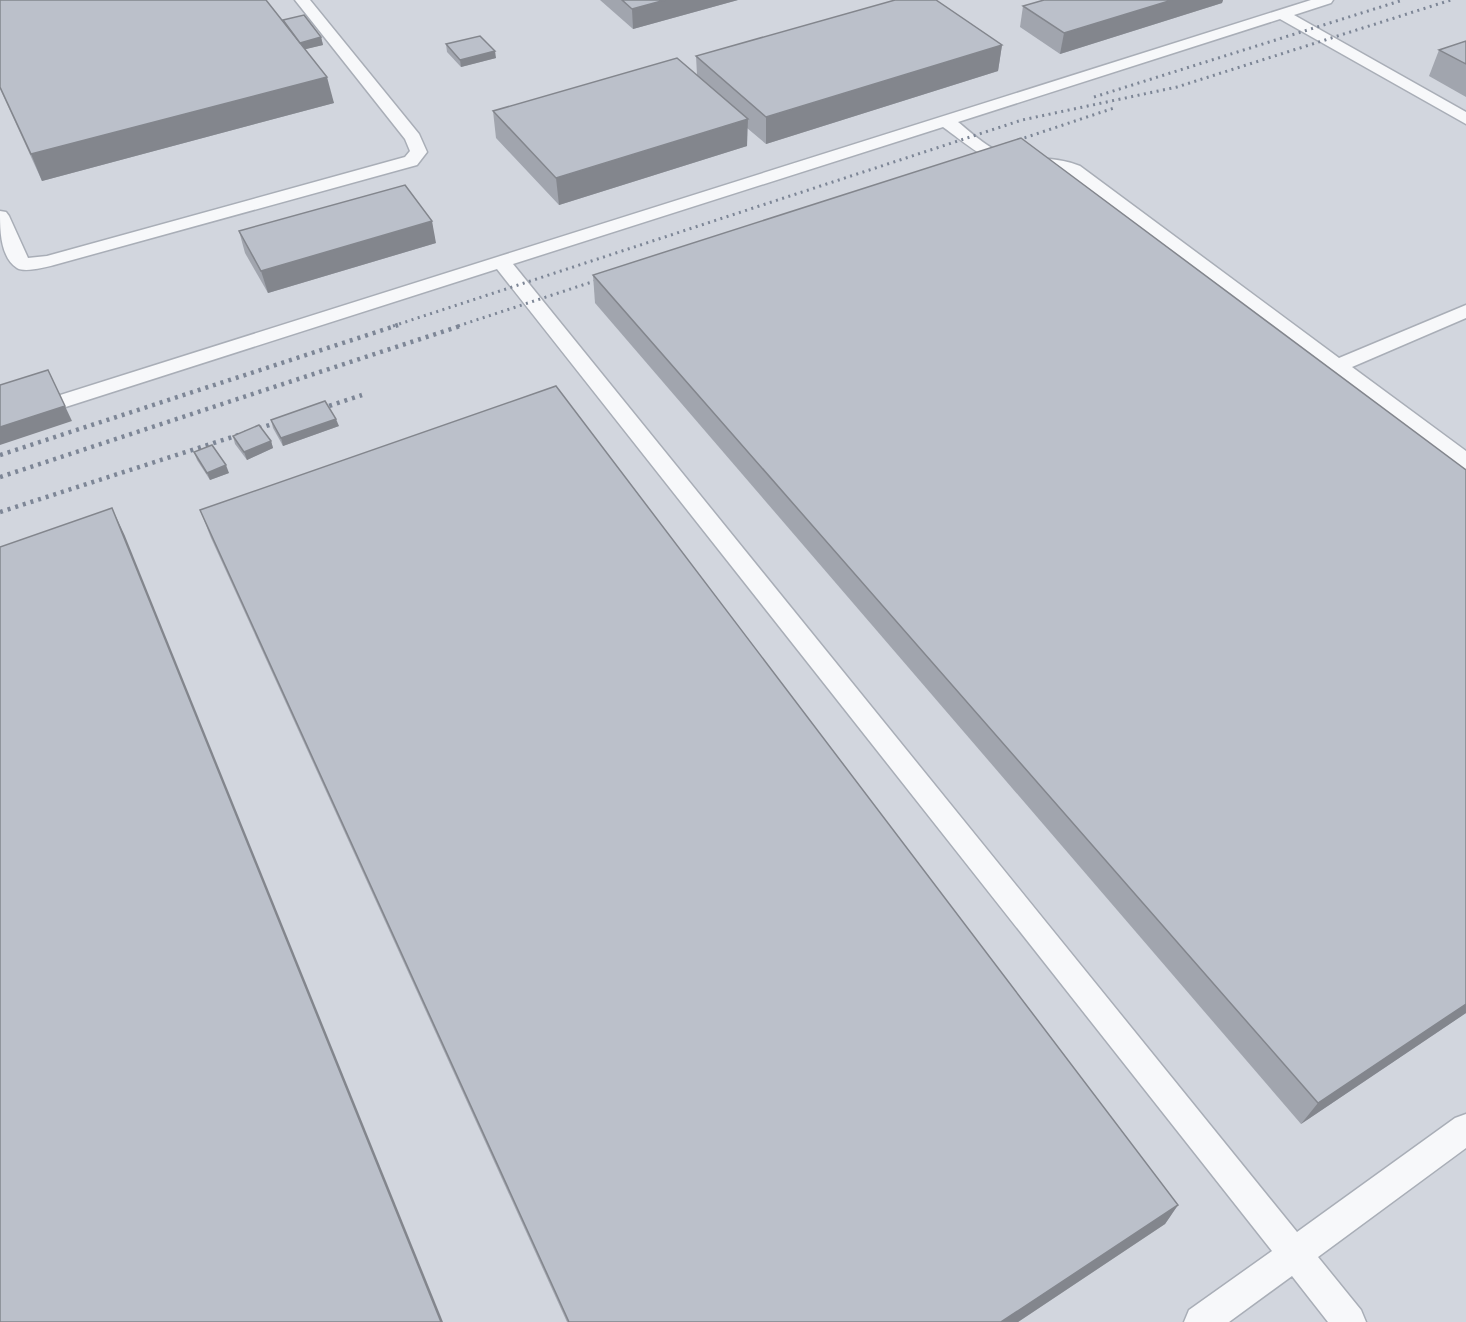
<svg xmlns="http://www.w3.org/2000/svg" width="1466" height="1322" font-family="'Alegreya Sans',sans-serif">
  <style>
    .built { fill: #d2d6de }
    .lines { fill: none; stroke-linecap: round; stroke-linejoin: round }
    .service-casing { stroke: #a9aeb7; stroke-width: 3 }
    .service { fill: #f7f8fa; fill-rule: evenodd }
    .rail-far1 { stroke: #7d8696; stroke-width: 3; stroke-dasharray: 2 4.5; stroke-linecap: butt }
    .rail { stroke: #7d8696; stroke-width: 4.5; stroke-dasharray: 3 5; stroke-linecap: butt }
    .wall { fill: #a1a5ae }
    .shaded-wall { fill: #83868d }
    .building { fill: #bbc0ca; stroke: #83868d; stroke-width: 1.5 }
  </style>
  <rect width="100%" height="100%" fill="#e4e7ec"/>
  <rect class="built" x="0" y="0" width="1466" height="1322"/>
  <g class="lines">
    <defs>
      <g id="service">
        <path d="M 295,0 L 310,0 L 419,134 L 427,152 L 417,165 L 54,265 C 46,267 25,273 17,268 C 0,257 0,229 0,211 L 6,212 L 9,216 L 28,258 L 47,256 L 405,157 L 410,151 L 405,139 Z"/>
        <path d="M 1311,0 L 1333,0 L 1331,3 L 1294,15 L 1466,112 L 1466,124 L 1280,19 L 958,122 C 973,134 990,151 1010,155 C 1035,160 1055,156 1080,166 L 1339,358 L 1466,305 L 1466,318 L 1352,367 L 1466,451 L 1466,469 L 1459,467 L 1068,174 C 1048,165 1029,169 1008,165 C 982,159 964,142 943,127 L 513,264 L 1297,1232 L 1455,1118 L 1466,1114 L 1466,1148 L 1318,1257 L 1361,1310 L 1366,1322 L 1328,1322 L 1292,1276 L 1229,1322 L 1184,1322 L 1189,1310 L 1272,1251 L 497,269 L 0,428 L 0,414 Z"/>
      </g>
    </defs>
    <use href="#service" class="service-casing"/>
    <use href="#service" class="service"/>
    <g class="rail-far1">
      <polyline points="1094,97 1403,0"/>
      <polyline points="1006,144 1117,107"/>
      <polyline points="393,326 1022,120 1177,87 1451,0"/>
      <polyline points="458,326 610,276"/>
    </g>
    <g class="rail">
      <polyline points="314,411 362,395"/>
      <polyline points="0,455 398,325"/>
      <polyline points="0,477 463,325"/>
      <polyline points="0,512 288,419"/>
    </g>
  </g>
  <g class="wall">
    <polygon points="0,0 283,20 321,37 323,45 305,49 334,103 42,181 0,89"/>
    <polygon points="600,0 738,0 633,29"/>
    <polygon points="1044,0 1223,0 1222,3 1060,54 1020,27 1023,6"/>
    <polygon points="1466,41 1466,97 1429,76 1439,50"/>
    <polygon points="446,44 496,58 461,67 447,52"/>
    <polygon points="1002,45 998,71 766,144 747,128 747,146 559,205 496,138 493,111 697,75 696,56"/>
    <polygon points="239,231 436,243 268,293 245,253"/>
    <polygon points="593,275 1466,470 1466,1013 1301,1124 595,303"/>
    <polygon points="271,420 339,426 283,446 273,428"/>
    <polygon points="233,436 271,441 273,448 247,460 235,444"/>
    <polygon points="194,452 229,473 210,480 197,460"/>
    <polygon points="200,510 1178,1205 1165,1224 1018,1322 567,1322 211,538"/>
  </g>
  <g class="shaded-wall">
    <polygon points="665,0 738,0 633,29 632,9"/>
    <polygon points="1172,0 1223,0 1222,3 1060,54 1064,33"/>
    <polygon points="321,37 323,45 294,52 292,45"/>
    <polygon points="1002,45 998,71 766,144 766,117"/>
    <polygon points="495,51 496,58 461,67 460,60"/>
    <polygon points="327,77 334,103 42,181 31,154"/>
    <polygon points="748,119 747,146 559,205 556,178"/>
    <polygon points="432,221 436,243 268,293 261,271"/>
    <polygon points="48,370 72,421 0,445 0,427"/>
    <polygon points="336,419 339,426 283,446 281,438"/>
    <polygon points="271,441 273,448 247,460 244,452"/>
    <polygon points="226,465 229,473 210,480 207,473"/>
    <polygon points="112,508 125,536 443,1322 441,1322"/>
    <polygon points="1466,1004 1466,1013 1301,1124 1318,1103"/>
    <polygon points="1178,1205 1165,1224 1018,1322 1001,1322"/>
  </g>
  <g class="building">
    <polygon points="0,0 266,0 327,77 31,154 0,87"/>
    <polygon points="622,0 665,0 632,9"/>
    <polygon points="895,0 936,0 1002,45 766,117 696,56"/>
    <polygon points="1044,0 1172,0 1064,33 1023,6"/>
    <polygon points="304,15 321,37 300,43 283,20"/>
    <polygon points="480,36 495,51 460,60 446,44"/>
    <polygon points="1466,41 1466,64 1439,50"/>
    <polygon points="677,58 748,119 556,178 493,111"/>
    <polygon points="1021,138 1466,470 1466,1004 1318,1103 593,275"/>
    <polygon points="405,185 432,221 261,271 239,231"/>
    <polygon points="48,370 65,406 0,427 0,385"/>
    <polygon points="556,386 1178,1205 1001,1322 569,1322 200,510"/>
    <polygon points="325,401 336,419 281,438 271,420"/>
    <polygon points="259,425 271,441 244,452 233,436"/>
    <polygon points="212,445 226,465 207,473 194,452"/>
    <polygon points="112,508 441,1322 0,1322 0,547"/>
  </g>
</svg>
